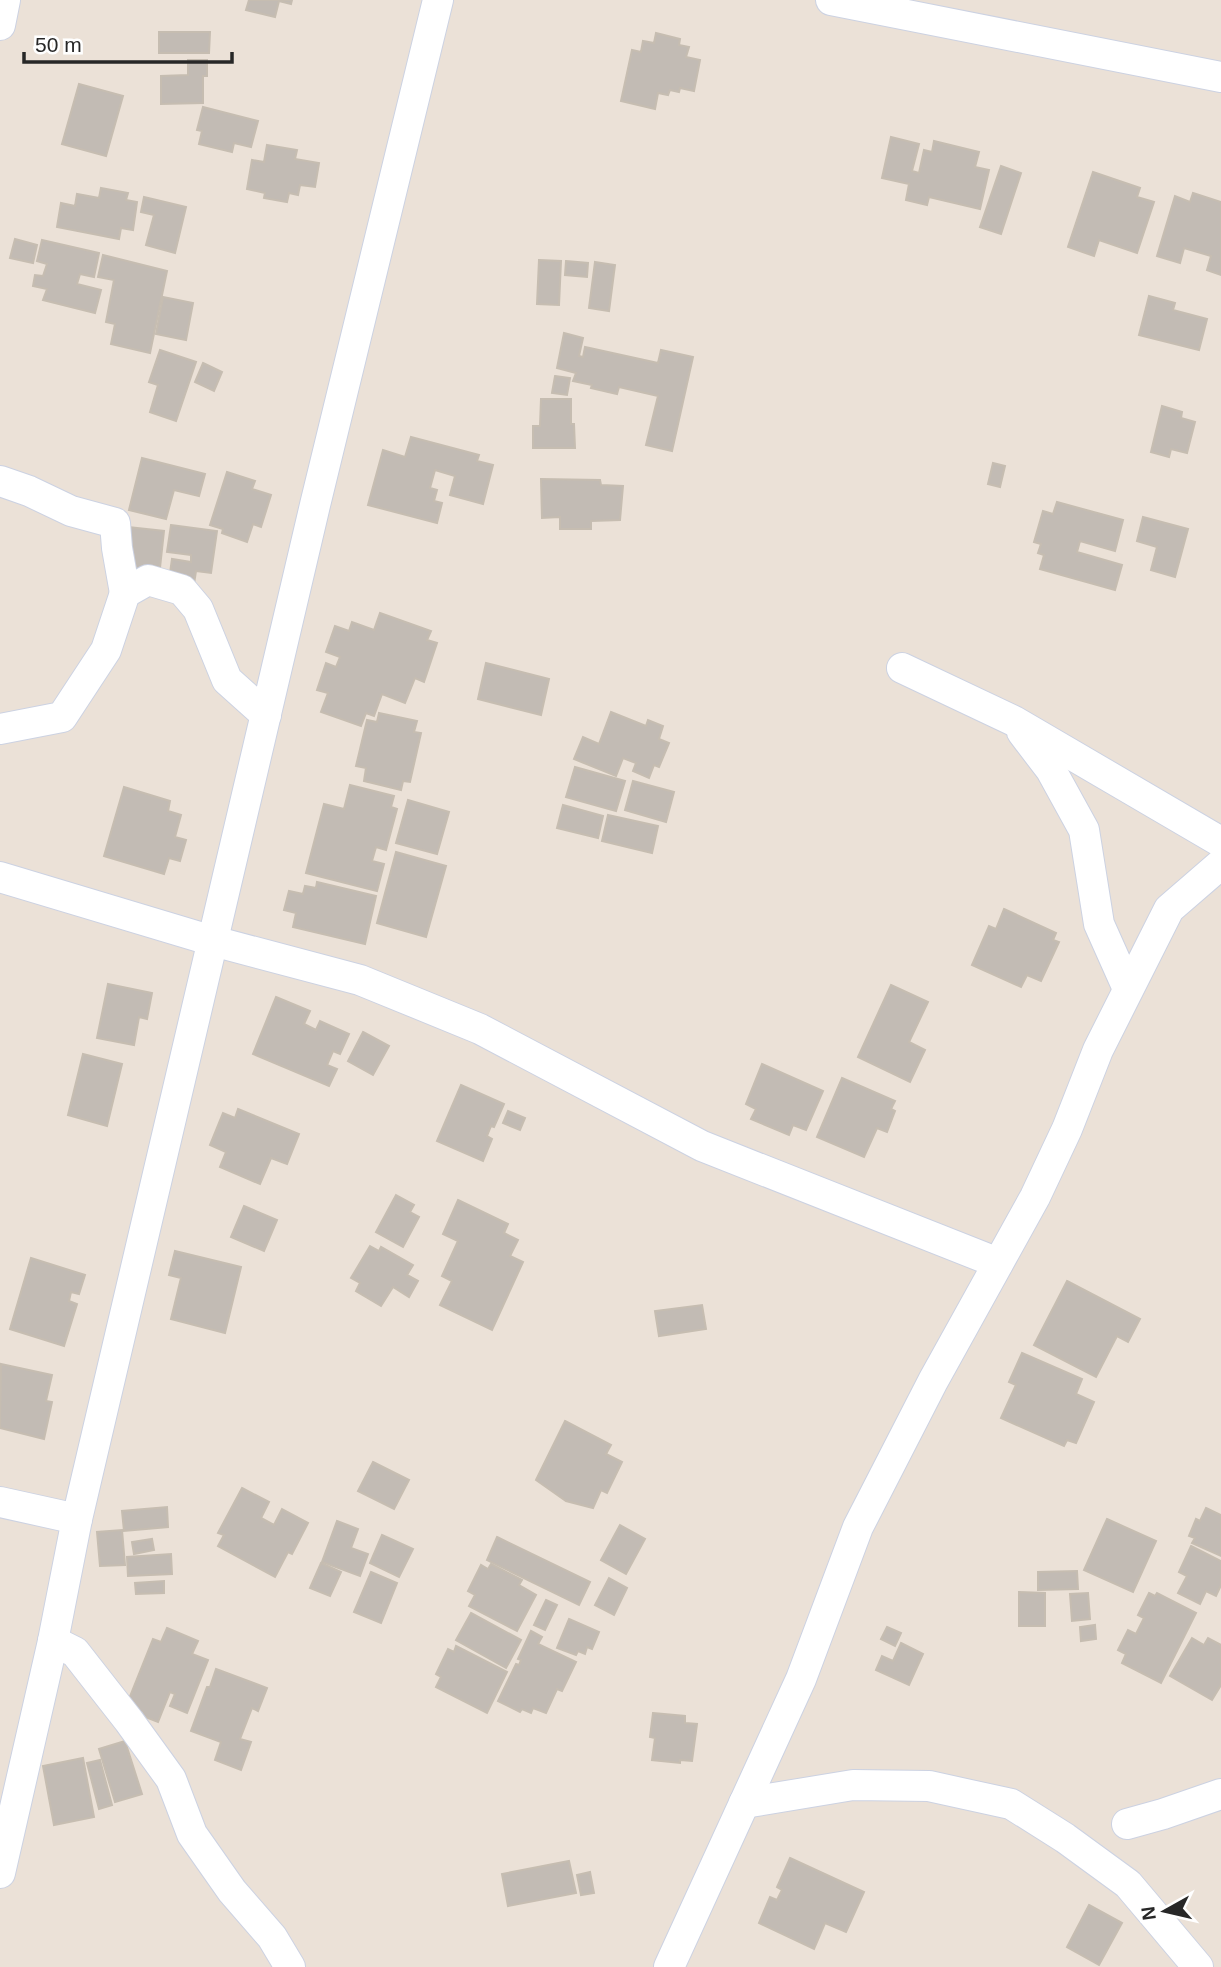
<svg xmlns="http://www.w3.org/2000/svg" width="1221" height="1967" font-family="Arial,sans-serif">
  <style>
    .building { fill: #c2bbb4; stroke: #c6bdb1; stroke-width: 2 }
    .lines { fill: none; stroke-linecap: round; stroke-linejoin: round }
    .minor-casing { stroke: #ccd2e2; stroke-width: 32 }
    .minor { stroke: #fff; stroke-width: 30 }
  </style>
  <rect width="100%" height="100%" fill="#ebe1d7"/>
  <g class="building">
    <polygon points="249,0 292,0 291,4 279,1 275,17 246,10"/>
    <polygon points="159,32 210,32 209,53 159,53"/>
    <polygon points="656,33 680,39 679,45 689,47 686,57 700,60 694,91 680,88 679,92 670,90 668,95 658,93 655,109 621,101 632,50 641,52 643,41 654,43"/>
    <polygon points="188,60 207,60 207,76 203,76 203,103 161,104 161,76 188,75"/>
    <polygon points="79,84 123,96 106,156 62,144"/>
    <polygon points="203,107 258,121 251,147 234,143 232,152 199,144 202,131 197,130"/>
    <polygon points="891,137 919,144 912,171 919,173 924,150 932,152 934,141 979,152 975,167 989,170 980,209 929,197 927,205 906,200 909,184 882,178"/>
    <polygon points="267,145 297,150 295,159 319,163 315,187 300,185 298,195 289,193 287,202 264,198 265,193 247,189 252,160 264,162"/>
    <polygon points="1001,166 1021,173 1001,234 980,227"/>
    <polygon points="1093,172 1140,188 1137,197 1154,202 1137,253 1099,240 1094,256 1068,247"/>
    <polygon points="101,188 128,193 126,200 137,202 133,230 121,228 119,239 57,227 61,203 75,206 77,194 99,198"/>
    <polygon points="1193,193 1221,202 1221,275 1207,270 1211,256 1184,248 1180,263 1157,256 1175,196 1190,202"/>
    <polygon points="144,197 186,207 175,253 146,245 154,215 141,212"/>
    <polygon points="15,239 37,245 33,263 10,258"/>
    <polygon points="42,240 99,253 94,277 80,274 77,284 101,290 95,313 43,300 47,289 33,286 35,275 43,276 47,264 37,261"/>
    <polygon points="103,255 167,271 150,353 111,344 115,324 106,322 114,280 98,277"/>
    <polygon points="539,260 561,261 559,305 537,304"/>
    <polygon points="566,261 588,263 587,277 565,275"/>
    <polygon points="595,262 615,265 609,311 589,308"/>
    <polygon points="1149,296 1175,303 1173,310 1207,319 1199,350 1139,335"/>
    <polygon points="163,297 193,303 186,340 156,334"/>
    <polygon points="564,333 583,338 579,356 583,357 585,347 658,363 661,350 693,357 672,451 646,445 658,396 619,387 617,394 591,388 592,385 573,381 576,373 557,368"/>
    <polygon points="160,350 196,362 176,421 150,412 158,385 149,382"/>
    <polygon points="203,363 222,372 214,391 195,382"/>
    <polygon points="555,376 570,378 567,395 552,393"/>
    <polygon points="541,399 571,399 571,424 574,424 575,448 533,448 533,426 540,426"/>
    <polygon points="1162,406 1182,412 1181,418 1195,422 1187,453 1171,449 1169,457 1151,452"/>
    <polygon points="411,437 479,455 477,461 493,465 483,504 450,495 455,476 435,470 430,488 437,490 434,501 442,503 437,523 368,505 383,450 405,457"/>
    <polygon points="142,458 205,474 199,496 174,490 166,519 129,510"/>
    <polygon points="993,463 1005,466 1000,487 988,484"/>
    <polygon points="227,472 255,481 252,489 271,495 261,527 253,524 247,542 222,533 223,529 210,525"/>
    <polygon points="541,479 600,480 601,485 623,486 620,520 591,521 591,529 560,529 560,517 542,518"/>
    <polygon points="1057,502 1123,520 1115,551 1080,541 1077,552 1122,565 1115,590 1040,569 1044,555 1038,553 1041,544 1034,542 1043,511 1053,514"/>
    <polygon points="1143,517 1188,529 1175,577 1151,570 1157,547 1137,541"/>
    <polygon points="171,525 217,531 211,573 196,571 194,584 169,580 172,559 191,562 191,555 167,552"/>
    <polygon points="128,527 164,531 159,577 124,574"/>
    <polygon points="380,613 431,631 427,640 437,643 424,682 415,678 405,703 382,694 374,716 366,713 361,726 321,712 328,693 317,690 326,663 336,667 340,657 326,652 335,626 349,631 352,622 374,630"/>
    <polygon points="486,663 549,679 541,715 478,699"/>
    <polygon points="611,712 646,726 648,720 663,726 659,739 669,743 659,767 654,765 649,778 633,771 636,763 623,758 616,776 574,759 583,737 599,744"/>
    <polygon points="379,713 417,721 414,732 421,733 410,782 403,781 401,790 364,781 366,768 356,766 367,720 377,722"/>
    <polygon points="575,767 625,781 616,811 566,797"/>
    <polygon points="633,781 674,792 666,822 625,810"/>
    <polygon points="350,785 394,796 391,807 397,809 386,850 376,847 372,861 384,864 377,891 306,873 324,804 344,809"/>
    <polygon points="124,787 170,801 168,811 181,815 175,837 186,840 180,861 169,858 164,874 104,856"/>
    <polygon points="408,800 449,812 437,854 396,843"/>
    <polygon points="563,805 603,816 598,838 557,828"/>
    <polygon points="608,815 658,826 652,853 602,841"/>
    <polygon points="396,852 446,866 426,937 377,923"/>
    <polygon points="317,882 376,896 365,944 293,927 296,913 284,910 289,891 303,894 305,886 316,888"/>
    <polygon points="1004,909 1056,933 1053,940 1059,942 1041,981 1027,975 1021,987 972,965 989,926 996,929"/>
    <polygon points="108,984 152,993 147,1019 139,1017 134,1045 97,1038"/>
    <polygon points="891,985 928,1002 909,1042 925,1050 910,1082 858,1057"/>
    <polygon points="276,997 310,1011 304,1024 316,1030 320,1021 349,1034 340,1054 333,1051 327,1065 337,1069 329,1086 253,1054"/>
    <polygon points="363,1032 389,1046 373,1075 348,1061"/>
    <polygon points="83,1054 122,1064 107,1126 68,1115"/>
    <polygon points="762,1064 823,1091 806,1130 793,1125 789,1135 751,1119 756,1109 746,1104"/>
    <polygon points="842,1078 895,1101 891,1109 895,1111 887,1132 877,1128 864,1157 817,1137"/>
    <polygon points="461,1085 504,1104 494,1127 491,1126 487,1136 492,1139 483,1161 437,1141"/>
    <polygon points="238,1109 299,1134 287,1164 271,1158 260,1184 220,1167 226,1152 210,1145 223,1113 235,1118"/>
    <polygon points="508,1111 525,1118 520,1130 503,1123"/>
    <polygon points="396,1195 414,1205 410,1212 419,1217 403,1247 376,1232"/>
    <polygon points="458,1200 508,1224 504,1233 518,1240 510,1256 523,1262 492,1330 440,1305 452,1281 442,1276 458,1241 443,1234"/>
    <polygon points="244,1206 277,1220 264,1251 231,1237"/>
    <polygon points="370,1246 379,1251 381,1247 413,1265 407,1275 418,1281 409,1297 393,1287 381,1306 356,1291 360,1283 351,1278"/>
    <polygon points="175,1251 241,1267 225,1333 171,1319 181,1278 169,1275"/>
    <polygon points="31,1258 85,1275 79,1294 71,1292 69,1301 77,1304 64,1346 10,1329"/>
    <polygon points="1067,1281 1140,1319 1128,1342 1117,1336 1096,1377 1034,1345"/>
    <polygon points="702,1305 706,1329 659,1336 655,1311"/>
    <polygon points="1022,1353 1082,1379 1076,1394 1094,1402 1076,1443 1067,1440 1064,1446 1001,1418 1016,1385 1009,1382"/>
    <polygon points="1,1364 52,1375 46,1401 52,1402 44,1439 0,1428"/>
    <polygon points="565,1421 611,1445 606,1454 622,1462 607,1493 601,1490 593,1508 566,1501 536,1480"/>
    <polygon points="373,1462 409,1480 394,1509 358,1491"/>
    <polygon points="242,1488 269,1502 261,1518 274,1525 282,1509 308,1523 292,1554 288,1552 275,1577 218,1546 224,1535 218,1533"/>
    <polygon points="167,1507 168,1527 124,1531 122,1511"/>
    <polygon points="1206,1508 1221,1515 1221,1556 1192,1543 1195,1538 1189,1536 1196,1519 1200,1521"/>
    <polygon points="1107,1519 1156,1541 1133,1592 1084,1570"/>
    <polygon points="337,1521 358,1529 351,1548 368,1554 360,1576 322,1562"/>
    <polygon points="620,1525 645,1539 626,1574 601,1560"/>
    <polygon points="122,1530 125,1565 100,1566 97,1532"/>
    <polygon points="382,1535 413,1549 399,1577 370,1563"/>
    <polygon points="497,1537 590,1582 579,1605 487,1560"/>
    <polygon points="152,1539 154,1550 134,1554 132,1542"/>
    <polygon points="1191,1546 1221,1561 1221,1585 1216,1596 1206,1591 1200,1604 1178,1593 1187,1576 1179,1572"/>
    <polygon points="171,1554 172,1574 128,1576 127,1557"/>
    <polygon points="321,1563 341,1572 330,1596 310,1588"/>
    <polygon points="491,1564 522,1580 519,1585 536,1595 517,1631 469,1606 475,1595 468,1591 481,1565 488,1569"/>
    <polygon points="1077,1571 1078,1589 1038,1590 1038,1572"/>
    <polygon points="371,1572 397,1583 381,1623 354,1612"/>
    <polygon points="609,1578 627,1588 614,1615 595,1605"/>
    <polygon points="164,1581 164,1593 136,1594 135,1583"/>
    <polygon points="1019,1592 1045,1593 1045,1626 1019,1626"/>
    <polygon points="1088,1593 1090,1619 1072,1621 1070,1594"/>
    <polygon points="1149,1593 1155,1596 1157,1593 1196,1613 1161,1683 1122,1663 1126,1654 1118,1650 1128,1630 1136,1634 1144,1618 1138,1615"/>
    <polygon points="546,1600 557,1605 545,1630 534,1625"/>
    <polygon points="471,1613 521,1640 506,1668 456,1640"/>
    <polygon points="569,1619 599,1632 592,1649 587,1647 585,1654 578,1651 576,1655 557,1648"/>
    <polygon points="1095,1625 1096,1639 1081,1641 1080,1627"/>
    <polygon points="887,1627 901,1633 895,1646 881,1639"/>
    <polygon points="167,1628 198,1641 192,1654 208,1660 187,1713 170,1706 175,1694 170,1692 158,1722 125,1709 153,1639 161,1642"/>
    <polygon points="531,1631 542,1637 538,1644 576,1662 562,1691 557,1689 546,1713 533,1708 531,1713 522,1709 520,1712 498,1701 516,1664 519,1665 521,1660 518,1659"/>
    <polygon points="1192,1638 1204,1645 1208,1638 1221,1645 1221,1685 1212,1700 1170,1676"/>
    <polygon points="901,1643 923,1654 909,1685 876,1670 882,1656 893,1661"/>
    <polygon points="456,1646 507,1672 487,1713 436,1687 441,1677 436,1674 448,1649 454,1652"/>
    <polygon points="216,1669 267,1688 258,1711 252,1708 240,1739 251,1742 241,1770 215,1760 221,1742 191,1731 207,1687 210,1687"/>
    <polygon points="653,1713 685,1716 685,1723 697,1724 692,1761 680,1760 680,1763 652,1760 655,1738 650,1737"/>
    <polygon points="125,1741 142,1794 115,1802 99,1749"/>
    <polygon points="83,1758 94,1817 54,1825 43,1766"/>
    <polygon points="100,1760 112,1805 99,1809 87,1763"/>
    <polygon points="790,1858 864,1892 846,1932 825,1923 814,1949 759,1923 770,1897 777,1900 782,1890 777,1887"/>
    <polygon points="569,1861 576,1893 508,1906 502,1874"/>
    <polygon points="590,1872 594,1893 581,1895 577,1875"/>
    <polygon points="1089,1905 1122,1923 1099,1965 1067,1947"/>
  </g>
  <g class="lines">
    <defs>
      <g id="minor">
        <polyline points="831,0 1221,77"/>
        <polyline points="0,25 5,0"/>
        <polyline points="0,481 29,491 71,511 115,523 117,548 125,593"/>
        <polyline points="902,668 1014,721 1221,842"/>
        <polyline points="0,729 62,717 106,650 125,593 148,580 182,590 198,609 227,680 266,715"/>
        <polyline points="1022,732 1051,770 1084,830 1099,924 1128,989"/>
        <polyline points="0,877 213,941 360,980 480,1029 702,1146 998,1263"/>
        <polyline points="0,1502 77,1519"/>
        <polyline points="53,1641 75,1652 129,1721 171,1779 192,1834 232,1891 272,1937 290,1967"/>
        <polyline points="744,1803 853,1785 929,1786 1011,1804 1065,1838 1128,1884 1198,1967"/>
        <polyline points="1127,1824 1163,1814 1221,1794"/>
        <polyline points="0,1873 53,1641 77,1519 315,505 438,0"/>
        <polyline points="669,1967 801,1679 858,1527 933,1381 1035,1197 1067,1129 1098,1050 1169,909 1221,864"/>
      </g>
    </defs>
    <use href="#minor" class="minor-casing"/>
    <use href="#minor" class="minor"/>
  </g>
  <g transform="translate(1165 1911) rotate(262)" stroke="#ffffff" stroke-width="5" paint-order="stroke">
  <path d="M0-5L12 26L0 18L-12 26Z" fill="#272727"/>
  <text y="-10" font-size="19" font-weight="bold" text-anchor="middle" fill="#272727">N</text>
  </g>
  <path d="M24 52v10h208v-10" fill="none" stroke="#272727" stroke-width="3.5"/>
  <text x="35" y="52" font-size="21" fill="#272727" stroke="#ffffff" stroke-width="5" paint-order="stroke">50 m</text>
</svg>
